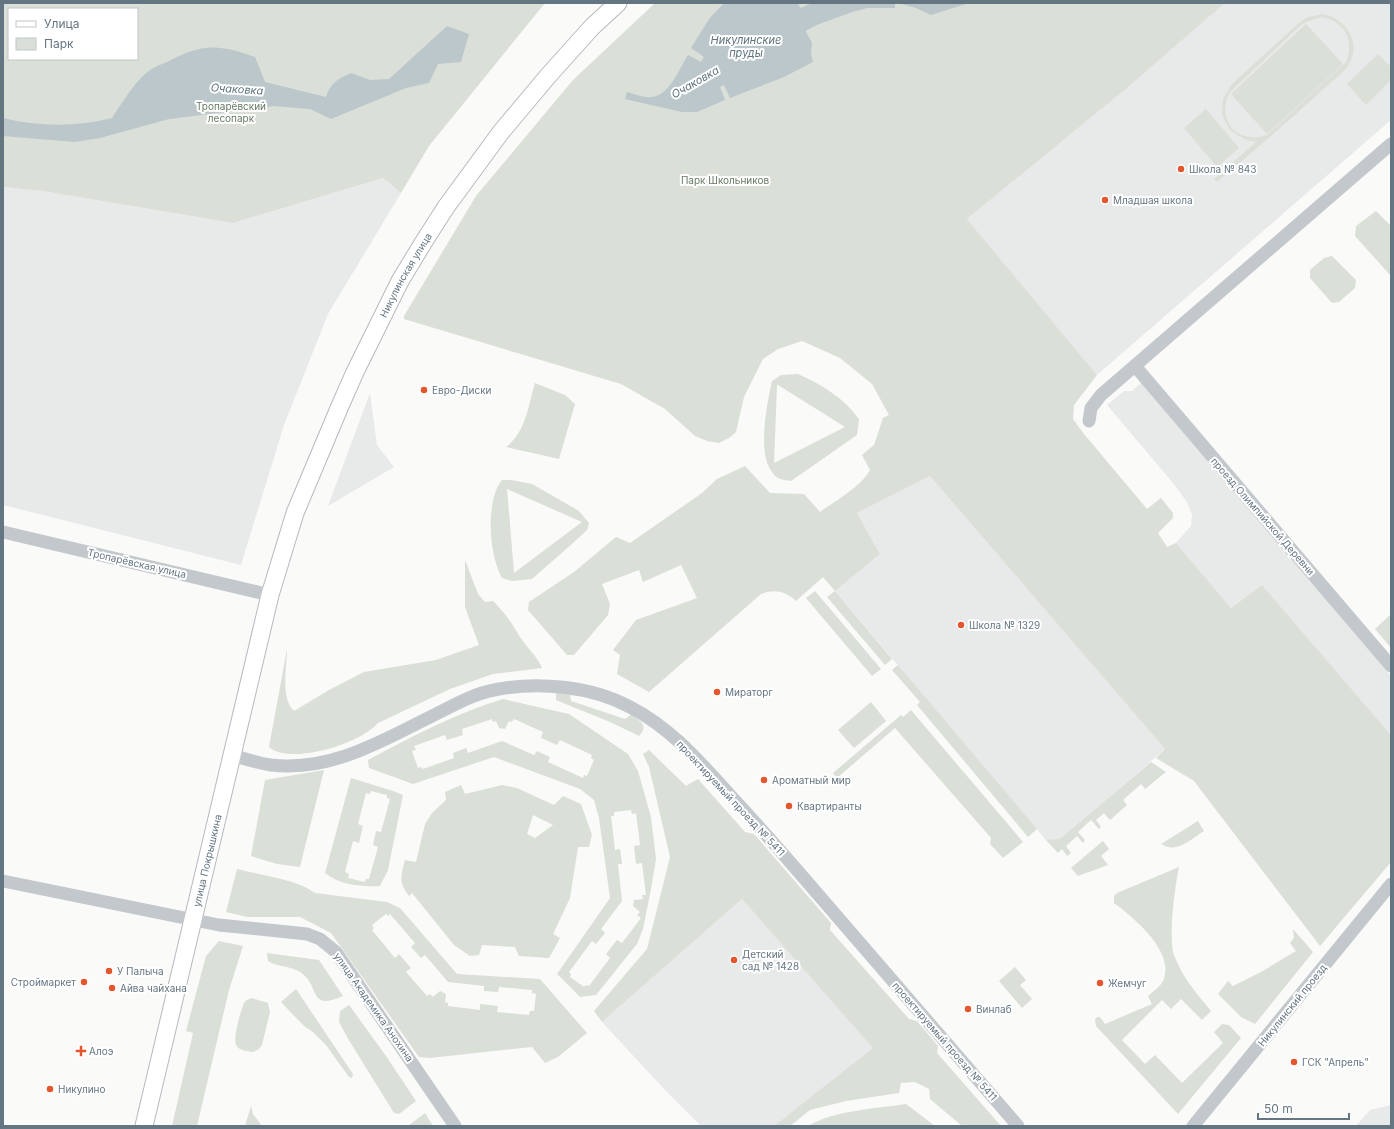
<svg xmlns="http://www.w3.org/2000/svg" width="1394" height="1129" font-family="Inter,sans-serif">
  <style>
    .built { fill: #e8e9e9 }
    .green { fill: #dadfd7; fill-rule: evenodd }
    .water { fill: #bbc7cb }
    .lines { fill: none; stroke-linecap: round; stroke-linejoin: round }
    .river { stroke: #bbc7cb; stroke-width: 22 }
    .major-casing { stroke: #b5babe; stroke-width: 19 }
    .minor { stroke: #c3c8cc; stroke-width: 13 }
    .major { stroke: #fff; stroke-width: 17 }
    .poi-dot { fill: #e4572e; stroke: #fff; stroke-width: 1.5 }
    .labels { text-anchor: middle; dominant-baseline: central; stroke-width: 4; stroke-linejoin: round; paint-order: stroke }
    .park-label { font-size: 10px; fill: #687a64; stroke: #fff }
    .poi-label { font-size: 10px; fill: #657683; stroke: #fff; text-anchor: start }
    .street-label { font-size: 10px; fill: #657683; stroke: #fff }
    .water-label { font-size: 11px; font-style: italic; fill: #60757c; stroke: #fff }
  </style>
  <rect width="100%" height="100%" fill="#fafaf8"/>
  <g class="built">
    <polygon points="1225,3 1391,3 1391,120 1097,375 967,219 1127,88"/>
    <polygon points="383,178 401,193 328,314 284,425 241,565 3,505 3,187 43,191 233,223"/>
    <polygon points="1142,382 1391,676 1391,735 1262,585 1231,608 1176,543 1191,526 1192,515 1187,502 1173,483 1107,405 1124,391 1132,391"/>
    <polygon points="370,393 377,445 394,467 328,506"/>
    <polygon points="930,476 1165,749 1060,840 1046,840 835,591 880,554 857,513"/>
    <polygon points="742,899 874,1048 774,1126 701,1126 664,1089 602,1022"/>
    <polygon points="1391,1105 1391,1126 1356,1126 1370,1110"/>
  </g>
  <g class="green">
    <path d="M 3,3 L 545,3 L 429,146 L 401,193 L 383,178 L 233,223 L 43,191 L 3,187 ZM 9,9 L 137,9 L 137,59 L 9,59 Z"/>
    <path d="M 655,3 L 1225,3 L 1127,88 L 967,219 L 1097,375 L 1074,405 L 1073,419 L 1084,434 L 1147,509 L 1161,498 L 1173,513 L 1173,518 L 1158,533 L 1167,547 L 1176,543 L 1231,608 L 1262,585 L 1391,735 L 1391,862 L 1320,946 L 1194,781 L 1156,758 L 1165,749 L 930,476 L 857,513 L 880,554 L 835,591 L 892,659 L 885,665 L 827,597 L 835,591 L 823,577 L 796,601 C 785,591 774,589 761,594 L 649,692 L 617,674 L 620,655 L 613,650 L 636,620 L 697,598 L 681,565 L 643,582 L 639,570 L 602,584 L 610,604 L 608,615 L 574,655 L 567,655 L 528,610 L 529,602 L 574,572 L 616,537 L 630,543 L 702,493 L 717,479 L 745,466 L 770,493 L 804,494 L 820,512 C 834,502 862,486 870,470 L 862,455 L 874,445 L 883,418 L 889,415 L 872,384 L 840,358 L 802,341 L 778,349 L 763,359 L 744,397 L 736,432 L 729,438 L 719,443 L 707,441 L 695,436 L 665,409 L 621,384 L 404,319 L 404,316 L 476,196 L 573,80 Z"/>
    <path d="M 1322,14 C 1345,18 1362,41 1349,64 C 1341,76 1326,86 1316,96 C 1283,126 1250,154 1217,182 L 1214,179 L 1256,142 L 1244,139 L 1230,130 L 1222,115 L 1223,99 L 1232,84 L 1299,23 L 1306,18 ZM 1322,17 C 1345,21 1355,41 1346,62 L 1267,135 C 1238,145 1216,122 1229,93 L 1301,25 L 1308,21 Z"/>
    <polygon points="1306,24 1343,64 1267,134 1231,94"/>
    <polygon points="1378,54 1391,67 1391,80 1366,105 1347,84"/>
    <polygon points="1206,109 1239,148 1217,167 1184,128"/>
    <polygon points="1376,211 1391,226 1391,276 1355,236 1356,226"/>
    <polygon points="1332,256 1356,280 1355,288 1339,302 1332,303 1310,278 1310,270 1324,258"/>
    <path d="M 798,374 C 822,385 843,397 859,419 L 857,435 L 791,481 C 783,480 776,479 772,472 C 757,453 767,403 772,381 L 781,375 ZM 777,385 L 778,385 L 845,427 L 774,463 Z"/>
    <path d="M 535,383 L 565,395 L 575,404 L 559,459 L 506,447 C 526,432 528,406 535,383 Z"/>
    <path d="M 502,480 L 511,480 L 532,484 L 579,511 L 589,523 L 587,530 L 573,543 L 532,579 L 512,581 L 502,578 C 489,555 485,501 502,480 ZM 507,489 L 582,522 L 514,573 L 514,572 Z"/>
    <path d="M 465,560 L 478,594 L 485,602 L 493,601 C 506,614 511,622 520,637 C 527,648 537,656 542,668 L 493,674 L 450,689 L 378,723 C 362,743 291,766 269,747 L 287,649 C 287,668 280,697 294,711 L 329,690 L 364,672 L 436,660 L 479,645 L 465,607 Z"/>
    <polygon points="815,591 881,669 872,676 806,598"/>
    <polygon points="1391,614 1391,648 1375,629"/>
    <polygon points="898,665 1037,829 1028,837 917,705 920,702 892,670"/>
    <path d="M 556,692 L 570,695 L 571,701 L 625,719 L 631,715 C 641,721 649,726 639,736 L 610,722 L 556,700 Z"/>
    <path d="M 503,699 L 569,714 L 628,754 L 638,771 L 651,817 L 656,859 L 651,889 L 643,929 L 637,944 L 596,995 L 580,997 L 557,974 L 610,898 L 599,818 L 594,800 L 580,789 L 494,757 L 413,784 L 369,768 L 368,760 C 411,737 456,713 503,699 ZM 492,719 L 493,722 L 496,721 L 499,728 L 505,729 L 509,721 L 512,722 L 514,719 L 543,732 L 541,738 L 557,745 L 560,740 L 592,755 L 591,758 L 594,760 L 587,776 L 584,775 L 583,778 L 548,762 L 550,757 L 537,751 L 534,755 L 502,741 L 468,753 L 466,748 L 453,753 L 454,758 L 423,769 L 421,767 L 418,768 L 412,751 L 416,750 L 414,746 L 445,735 L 447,740 L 463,735 L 462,729 ZM 631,810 L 632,814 L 636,813 L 640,845 L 634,846 L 636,864 L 642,863 L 646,895 L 642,895 L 643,899 L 634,900 L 633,906 L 640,912 L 637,915 L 641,918 L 622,943 L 617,940 L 606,954 L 610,958 L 589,986 L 586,985 L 584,987 L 570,977 L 571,974 L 569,972 L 592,941 L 596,944 L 605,933 L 601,929 L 622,901 L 618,864 L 622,864 L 620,849 L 615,850 L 611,816 L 614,816 L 614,812 Z"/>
    <polygon points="871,702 886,721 854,748 838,730"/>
    <polygon points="911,710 1023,842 1003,858 990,844 991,838 895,728 837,778 833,773 901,715 903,717"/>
    <polygon points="649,750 686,786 698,779 745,832 754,834 831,923 830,930 909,1019 917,1021 938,1046 937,1053 1001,1126 962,1126 930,1099 929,1089 915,1082 901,1083 899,1093 846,1101 810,1110 790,1126 774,1126 873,1048 742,899 602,1022 594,1011 647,949 670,857 649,767 643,754"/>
    <polygon points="1151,762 1166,772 1145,789 1141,784 1123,800 1127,805 1110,820 1104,813 1096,820 1101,827 1099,829 1091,820 1078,832 1085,840 1083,843 1077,836 1066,846 1071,853 1067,856 1062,849 1058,853 1046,840 1060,839"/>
    <polygon points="324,770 300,867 277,864 251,856 265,780"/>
    <path d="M 351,778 L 393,791 L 403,795 L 388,870 L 380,886 C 361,887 340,885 325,873 ZM 371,791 L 387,795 L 387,798 L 390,799 L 381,832 L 376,831 L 373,845 L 378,847 L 369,879 L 366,879 L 365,882 L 348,878 L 349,874 L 345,872 L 353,841 L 359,843 L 363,826 L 358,824 L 366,793 L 370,794 Z"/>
    <path d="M 461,785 L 465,794 L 502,785 L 517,788 L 554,805 L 563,796 L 581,804 L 592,835 L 589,847 L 578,847 L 570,898 L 553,934 L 560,938 L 549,958 L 519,956 L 515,947 L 482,945 L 479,955 L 470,956 L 454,945 L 412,893 L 409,896 C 398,882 401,875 405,860 L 416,862 L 425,824 L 432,813 L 446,800 L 445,792 ZM 533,815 L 553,825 L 535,838 L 527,834 Z"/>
    <path d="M 1198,821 L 1204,831 C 1189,840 1178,854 1161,844 Z"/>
    <polygon points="1103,841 1109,849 1101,856 1108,865 1078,876 1071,868"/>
    <path d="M 1179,867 C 1175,886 1168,937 1174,955 C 1182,977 1197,994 1211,1011 L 1202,1020 L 1181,999 L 1171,1009 L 1162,1000 L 1122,1040 L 1145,1064 L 1155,1055 L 1182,1083 L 1223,1043 L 1214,1032 L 1222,1024 L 1229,1025 L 1241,1038 L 1178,1114 L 1096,1026 L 1095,1020 L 1097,1017 L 1100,1017 L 1105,1024 L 1152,1004 L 1148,996 C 1153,991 1160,987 1163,981 C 1176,952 1134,918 1114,903 L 1114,896 L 1117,893 Z"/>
    <path d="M 237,869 C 259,875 297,879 315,893 L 387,902 L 400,908 L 457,974 L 540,979 L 587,1033 L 558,1057 L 545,1063 L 532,1047 L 430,1058 L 419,1057 L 331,933 L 300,917 L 247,917 L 226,912 ZM 386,914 L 388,916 L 390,914 L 415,943 L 411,947 L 421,958 L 425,955 L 448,982 L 484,986 L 484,991 L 498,992 L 499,987 L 532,990 L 532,993 L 536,994 L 534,1011 L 530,1011 L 529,1015 L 497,1012 L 498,1006 L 480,1004 L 480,1010 L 448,1006 L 448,1003 L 445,1002 L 446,994 L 440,991 L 433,997 L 430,994 L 427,996 L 406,972 L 411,968 L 399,954 L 395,958 L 372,930 L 374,928 L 372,925 Z"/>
    <polygon points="1293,929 1313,952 1255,1024 1241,1017 1218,994 1228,981 1233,986 1261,972 1296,951 1290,943 1294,938"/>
    <polygon points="219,941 243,946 229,990 197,1126 172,1126 193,1033 186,1031 206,956"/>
    <path d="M 267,953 L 319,960 L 343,996 C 307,1012 321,985 300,972 C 288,965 277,967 268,961 Z"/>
    <polygon points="1015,967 1026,980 1020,985 1032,999 1022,1008 999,981"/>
    <polygon points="296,989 353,1074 352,1078 349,1077 326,1045 313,1032 304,1026 281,1002"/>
    <path d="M 252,998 L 268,1003 L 270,1012 L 262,1045 L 259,1049 L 253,1052 C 248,1051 239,1051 236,1045 C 233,1040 240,1012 243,1006 C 244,1001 248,999 252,998 Z"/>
    <polygon points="349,1005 386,1056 416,1101 399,1114 394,1113 347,1037 339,1022 340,1011"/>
    <path d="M 906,1104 L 935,1126 L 809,1126 C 830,1111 880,1108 906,1104 Z"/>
    <polygon points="251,1106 253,1114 262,1126 245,1126"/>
    <polygon points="425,1113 433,1126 408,1126"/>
  </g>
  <g class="water">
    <path d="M 724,3 L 797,3 L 801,8 L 807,6 L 815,24 L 805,30 L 812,43 L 811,54 L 813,62 L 784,77 L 730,98 L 724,85 L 720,87 L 725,100 L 697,112 L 682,112 L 625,99 L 627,92 C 634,94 644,98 652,97 C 670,95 679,69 688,55 L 701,62 L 704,57 L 691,48 L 709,19 Z"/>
    <polygon points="828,3 895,3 895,8 867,8 834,17"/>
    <polygon points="898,3 969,3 931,15 916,8"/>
    <path d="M 447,26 L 469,34 L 461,62 L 438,64 L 429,83 L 406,88 L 331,119 L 310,109 L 273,106 L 248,111 L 225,112 L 169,119 L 100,138 L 75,142 L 3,136 L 3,118 C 39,127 77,127 112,118 C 122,103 132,86 145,74 C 151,68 160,65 167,62 C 202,43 219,44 255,57 L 265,82 L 326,97 C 330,83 338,79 351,73 L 370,80 L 389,79 Z"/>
  </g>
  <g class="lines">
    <polyline class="river" points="786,29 812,15 845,3"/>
    <defs>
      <g id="major">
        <path id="s1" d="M 144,1126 L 270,595 L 295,513 L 340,406 L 355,372 L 400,281 L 423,243 L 446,207 L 501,132 L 548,76 L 592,27 L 618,3"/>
      </g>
    </defs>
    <use href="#major" class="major-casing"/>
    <g class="minor">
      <polyline points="1135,366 1391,666"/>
      <polyline points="1089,421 1091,408 1101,395 1391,144"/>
      <polyline points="3,532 270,595"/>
      <path d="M 232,755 C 245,759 257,763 271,765 C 331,772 382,741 434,715 C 454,705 473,694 494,690 C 537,681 591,686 630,707 C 671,728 700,762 730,795 C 755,822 779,849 803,877 C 875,960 946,1043 1018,1126"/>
      <polyline points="3,881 219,925 307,934 320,939 336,952 455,1126"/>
      <polyline points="1193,1126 1391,884"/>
    </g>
    <use href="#major" class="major"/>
  </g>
  <g class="poi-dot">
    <circle cx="1181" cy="169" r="4"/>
    <circle cx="1105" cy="200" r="4"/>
    <circle cx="424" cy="390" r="4"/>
    <circle cx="961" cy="625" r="4"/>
    <circle cx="717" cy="692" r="4"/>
    <circle cx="764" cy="780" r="4"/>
    <circle cx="789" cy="806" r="4"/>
    <circle cx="734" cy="960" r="4"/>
    <circle cx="109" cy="971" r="4"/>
    <circle cx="84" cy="982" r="4"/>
    <circle cx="1100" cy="983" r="4"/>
    <circle cx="112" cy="988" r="4"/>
    <circle cx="968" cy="1009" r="4"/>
    <path d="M79 1045h4v4h4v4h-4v4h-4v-4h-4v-4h4z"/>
    <circle cx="1294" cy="1062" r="4"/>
    <circle cx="50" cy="1089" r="4"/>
  </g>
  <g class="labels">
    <g class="park-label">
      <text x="231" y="106">Тропарёвский<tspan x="231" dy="12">лесопарк</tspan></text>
      <text x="725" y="180">Парк Школьников</text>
    </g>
    <g class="poi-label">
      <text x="1189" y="169">Школа № 843</text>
      <text x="1113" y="200">Младшая школа</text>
      <text x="432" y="390">Евро-Диски</text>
      <text x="969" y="625">Школа № 1329</text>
      <text x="725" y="692">Мираторг</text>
      <text x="772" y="780">Ароматный мир</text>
      <text x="797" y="806">Квартиранты</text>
      <text x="742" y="954">Детский<tspan x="742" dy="12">сад № 1428</tspan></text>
      <text x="117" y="971">У Палыча</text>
      <text x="76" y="982" text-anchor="end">Строймаркет</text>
      <text x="1108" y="983">Жемчуг</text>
      <text x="120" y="988">Айва чайхана</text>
      <text x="976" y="1009">Винлаб</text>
      <text x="89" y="1051">Алоэ</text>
      <text x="1302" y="1062">ГСК "Апрель"</text>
      <text x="58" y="1089">Никулино</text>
    </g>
    <g class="street-label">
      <text stroke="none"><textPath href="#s1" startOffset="894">Никулинская улица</textPath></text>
      <text transform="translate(1263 516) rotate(49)">проезд Олимпийской Деревни</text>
      <text transform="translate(137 563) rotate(13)">Тропарёвская улица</text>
      <text transform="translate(731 798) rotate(47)">проектируемый проезд № 5411</text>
      <text stroke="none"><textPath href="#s1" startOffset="273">улица Покрышкина</textPath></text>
      <text transform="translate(1292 1005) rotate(-51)">Никулинский проезд</text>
      <text transform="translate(374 1007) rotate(55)">улица Академика Анохина</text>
      <text transform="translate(945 1041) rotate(49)">проектируемый проезд № 5411</text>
    </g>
    <g class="water-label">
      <text x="746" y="40">Никулинские<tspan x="746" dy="13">пруды</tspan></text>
      <text transform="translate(695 82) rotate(-30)">Очаковка</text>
      <text transform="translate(237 89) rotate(4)">Очаковка</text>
    </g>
  </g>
  <rect width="1394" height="1129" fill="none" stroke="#657683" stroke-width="8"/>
  <rect x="8" y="8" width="130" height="52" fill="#ffffff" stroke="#c1c8cd"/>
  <rect x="16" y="21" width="20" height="6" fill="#ffffff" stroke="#c1c8cd"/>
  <text x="44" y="28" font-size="12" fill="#657683">Улица</text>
  <rect x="16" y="38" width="20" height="12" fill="#dadfd7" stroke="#c1c8cd"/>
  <text x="44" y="48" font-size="12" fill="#657683">Парк</text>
  <path d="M1258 1113v6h91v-6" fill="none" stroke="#657683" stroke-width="2"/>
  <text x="1264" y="1113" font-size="12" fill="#657683" stroke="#ffffff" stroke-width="3" paint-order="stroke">50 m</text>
</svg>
